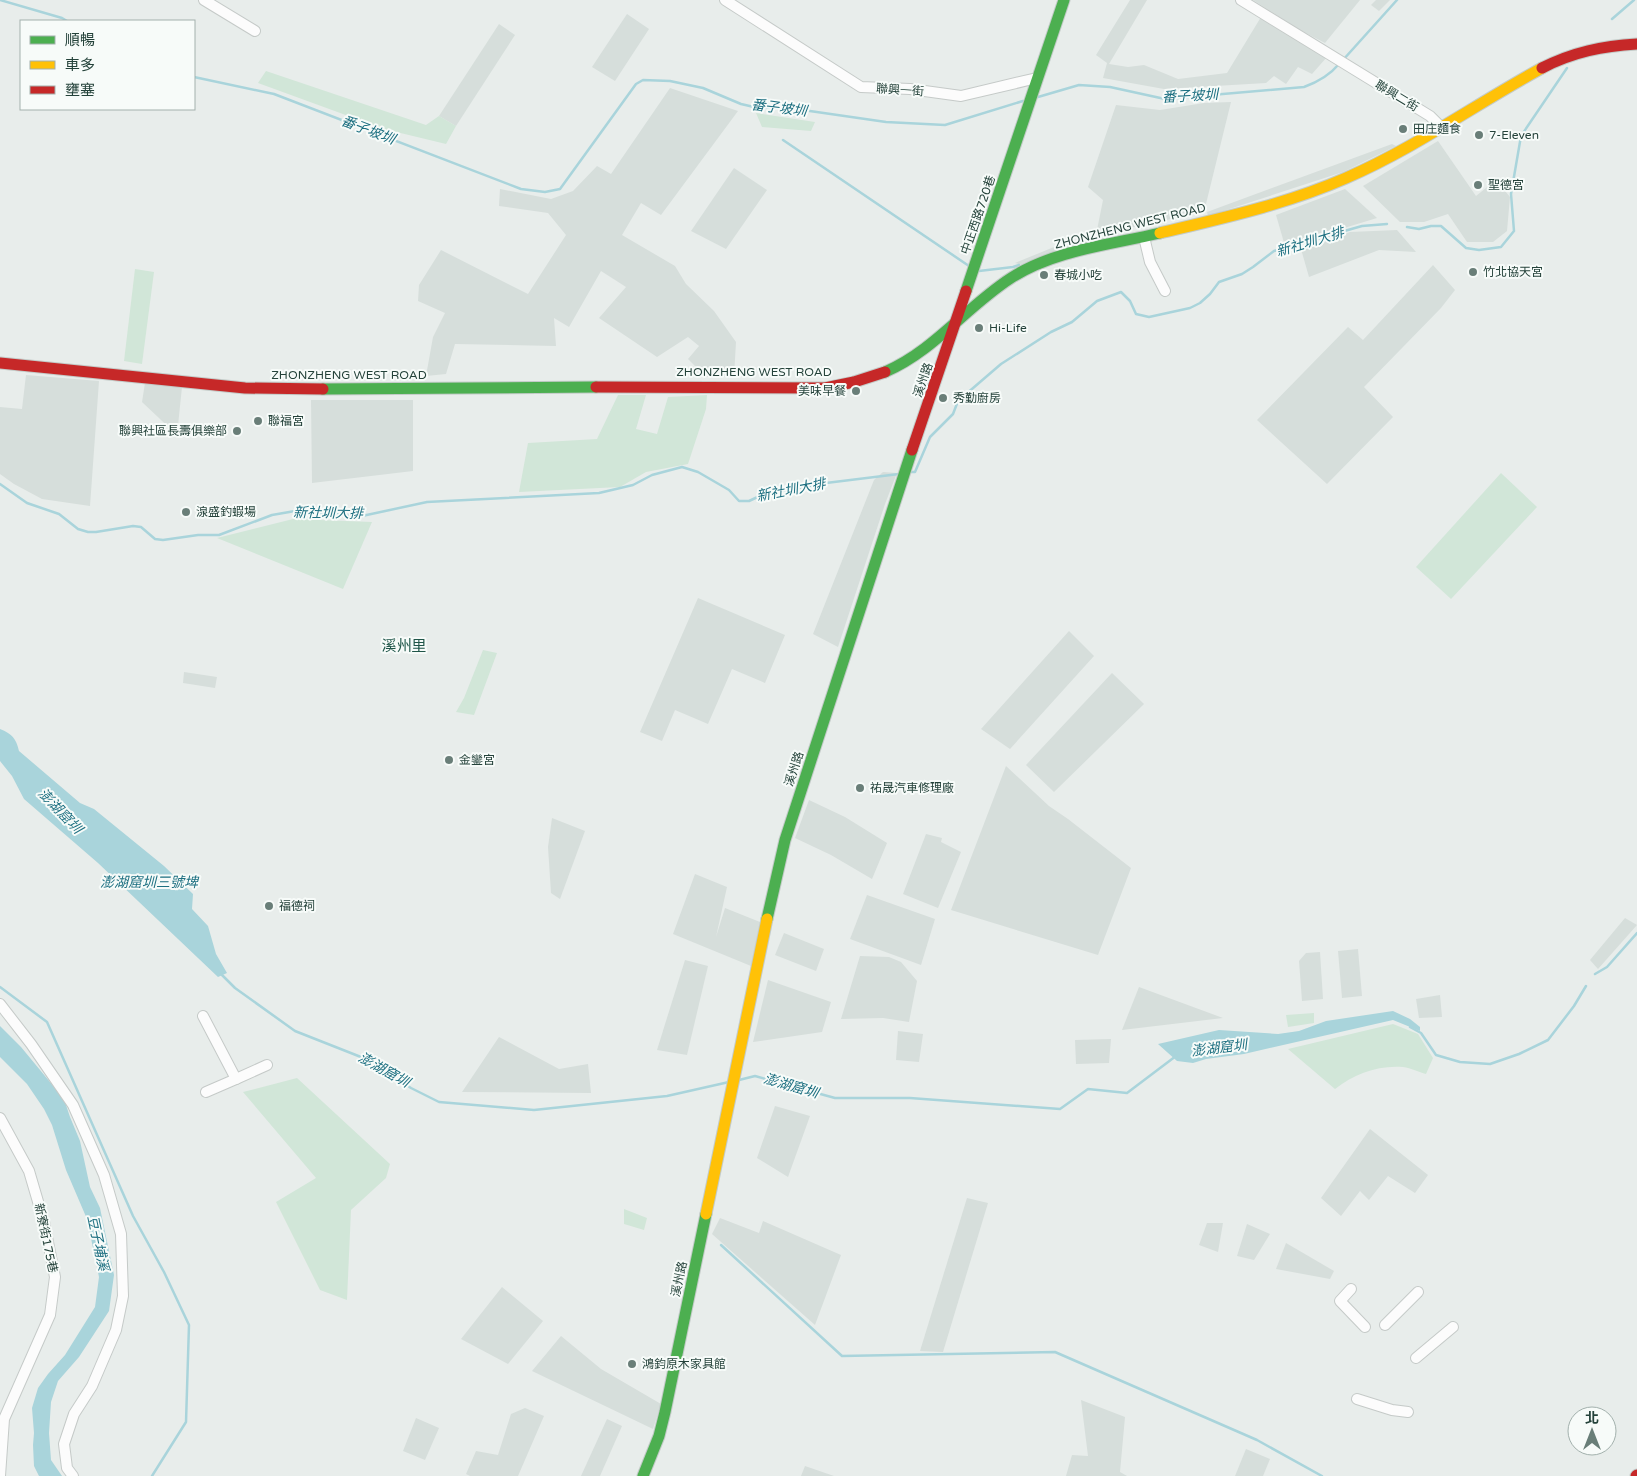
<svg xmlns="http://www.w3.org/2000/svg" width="1637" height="1476" font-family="'Varela Round','Noto Sans TC',sans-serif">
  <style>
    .built { fill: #d6dedb }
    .green { fill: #d1e6d8 }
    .water { fill: #a9d4db }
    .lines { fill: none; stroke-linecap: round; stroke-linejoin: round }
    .stream { stroke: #a9d4db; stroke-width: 2.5 }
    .street-casing { stroke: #c5cac8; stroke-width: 12 }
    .fast-casing { stroke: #c3cbc8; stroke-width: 13 }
    .slow-casing { stroke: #c3cbc8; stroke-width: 13 }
    .jam-casing { stroke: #c3cbc8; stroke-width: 13 }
    .street { stroke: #fcfcfc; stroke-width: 10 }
    .fast { stroke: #4caf50; stroke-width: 11 }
    .slow { stroke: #ffc107; stroke-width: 11 }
    .jam { stroke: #c62828; stroke-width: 11 }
    .poi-dot { fill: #697e78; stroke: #f7fbf9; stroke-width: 2 }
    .labels { text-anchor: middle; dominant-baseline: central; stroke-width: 4; stroke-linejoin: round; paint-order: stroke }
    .street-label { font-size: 12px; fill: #24423a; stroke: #f7fbf9 }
    .poi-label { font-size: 12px; fill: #24423a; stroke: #f7fbf9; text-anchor: start }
    .water-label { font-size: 14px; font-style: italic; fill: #1c6f80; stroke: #f7fbf9 }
    .quarter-label { font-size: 15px; fill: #1f5548; stroke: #f7fbf9 }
  </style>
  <rect width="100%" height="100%" fill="#e8edeb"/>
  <g class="built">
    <polygon points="1130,0 1147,0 1109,64 1128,67 1144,65 1178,79 1227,73 1261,17 1327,57 1312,74 1298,67 1286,84 1274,76 1266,83 1164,89 1103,78 1107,63 1096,55"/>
    <polygon points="1253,0 1360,0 1325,43 1300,30"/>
    <polygon points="1376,0 1390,0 1379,11 1371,5"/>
    <polygon points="627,14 649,29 615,81 592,67"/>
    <polygon points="499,24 515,35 456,126 439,116"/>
    <polygon points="670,88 738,111 661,215 641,203 622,235 675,266 686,284 714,311 736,342 734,376 706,377 688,359 699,346 688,337 657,357 599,318 626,287 601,271 569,327 554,318 556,346 455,344 446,374 426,376 433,337 445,313 418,301 419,285 441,250 528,294 566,235 548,213 499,206 500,189 551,199 573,191 597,166 611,174"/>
    <polygon points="1231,102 1204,212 1096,235 1103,200 1088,187 1116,105 1160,110 1204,103"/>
    <polygon points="1438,141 1476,196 1496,180 1510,197 1507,231 1493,242 1467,242 1448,214 1424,222 1400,222 1363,186"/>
    <polygon points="1392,144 1396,146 1343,172 1208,216 1207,212"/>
    <polygon points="734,168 767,190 726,249 691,231"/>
    <polygon points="1345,189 1377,218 1285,246 1276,215"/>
    <polygon points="1397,230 1416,252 1379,250 1309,277 1301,249 1350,232"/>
    <polygon points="1054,247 1055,252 1022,265 1015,263"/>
    <polygon points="1433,265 1455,290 1441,308 1364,387 1393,417 1327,484 1257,420 1348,327 1363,340"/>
    <polygon points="26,375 99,381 90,506 42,499 14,484 0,474 0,407 22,409"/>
    <polygon points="145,383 182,387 177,435 142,402"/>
    <polygon points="311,400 413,400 413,471 312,483"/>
    <polygon points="883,472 897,473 885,504 838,647 813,634 874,480"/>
    <polygon points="698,598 785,635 765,683 732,669 708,724 675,710 662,741 640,732"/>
    <polygon points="1069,631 1094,656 1010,749 981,729"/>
    <polygon points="184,672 217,677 215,688 183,683"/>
    <polygon points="1112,673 1144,704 1054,792 1026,765"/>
    <polygon points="1006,766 1049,806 1068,819 1131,868 1098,955 951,910"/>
    <polygon points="809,800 845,817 887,843 872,879 831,855 795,838"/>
    <polygon points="552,818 585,831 560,899 551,893 548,847"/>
    <polygon points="926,834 942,838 941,842 961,852 938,908 903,894"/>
    <polygon points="695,874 727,887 716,937 725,908 760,922 751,966 673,934"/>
    <polygon points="867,895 935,919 921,965 850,939"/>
    <polygon points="1625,918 1637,925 1598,969 1590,960"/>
    <polygon points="784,933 824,949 816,971 775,955"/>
    <polygon points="1358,949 1362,996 1342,998 1338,951"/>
    <polygon points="1320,952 1323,999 1302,1001 1299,961 1306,953"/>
    <polygon points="860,956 889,957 901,962 917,981 909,1022 883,1018 841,1019"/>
    <polygon points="685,960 708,966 687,1055 657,1050"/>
    <polygon points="768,980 831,1002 822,1032 753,1042"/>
    <polygon points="1139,987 1223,1018 1122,1030"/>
    <polygon points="1440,995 1442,1017 1419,1018 1416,999"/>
    <polygon points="898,1031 923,1034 919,1062 896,1060"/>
    <polygon points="499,1037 559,1069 588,1064 591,1093 462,1092"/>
    <polygon points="1111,1039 1109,1063 1076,1064 1075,1040"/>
    <polygon points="775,1106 810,1116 788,1177 757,1158"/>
    <polygon points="1370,1129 1428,1175 1415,1193 1388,1176 1369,1200 1360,1191 1341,1216 1321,1198"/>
    <polygon points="967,1198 988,1203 943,1352 920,1351"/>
    <polygon points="720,1218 759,1233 763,1221 841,1255 815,1325 712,1234"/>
    <polygon points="1207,1223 1223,1223 1218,1252 1199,1245"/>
    <polygon points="1247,1224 1270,1234 1254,1260 1237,1256"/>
    <polygon points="1286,1243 1334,1271 1330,1279 1276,1269"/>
    <polygon points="502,1287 543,1321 508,1364 461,1339"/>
    <polygon points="561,1336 601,1369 661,1404 653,1429 532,1371"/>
    <polygon points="1081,1400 1125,1417 1120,1472 1127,1476 1066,1476 1072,1455 1088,1456"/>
    <polygon points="525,1408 544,1416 518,1476 470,1476 466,1474 476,1451 498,1455 511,1414"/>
    <polygon points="416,1418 439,1428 425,1460 403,1451"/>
    <polygon points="607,1419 622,1426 600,1476 581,1476"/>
    <polygon points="1246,1449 1270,1459 1263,1476 1235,1476"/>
    <polygon points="805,1466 834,1476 801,1476"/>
  </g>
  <g class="green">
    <polygon points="266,71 426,125 439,116 456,126 446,144 384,129 258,83"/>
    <polygon points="756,113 815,122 811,131 762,127"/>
    <polygon points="135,269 154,272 142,364 124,361"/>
    <polygon points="618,395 646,395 636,429 657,434 668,397 707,395 706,409 688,464 646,472 620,487 519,492 528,443 597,439"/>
    <polygon points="1501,473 1537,507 1451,599 1416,567"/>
    <polygon points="293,519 372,522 343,589 217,538"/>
    <polygon points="483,650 497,653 474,715 456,712 464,698"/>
    <polygon points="1314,1013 1314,1023 1288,1027 1286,1015"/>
    <path d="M 1393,1024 L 1418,1034 L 1433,1058 L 1426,1074 C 1419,1072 1411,1068 1403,1067 C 1378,1065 1354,1074 1335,1089 L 1288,1049 Z"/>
    <polygon points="297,1078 390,1164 386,1178 351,1210 347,1300 320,1290 276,1202 316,1178 243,1092"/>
    <polygon points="624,1209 647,1218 644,1230 624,1224"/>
  </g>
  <g class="water">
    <path d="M 0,729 C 12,734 16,738 19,751 L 80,803 L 94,809 L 164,866 L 193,894 L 192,909 L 208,926 L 216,954 L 227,973 L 218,977 L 98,863 L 24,799 L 12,776 L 0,761 Z"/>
    <polygon points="1393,1011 1410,1019 1420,1027 1420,1031 1393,1020 1244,1054 1206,1059 1193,1063 1177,1061 1158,1044 1219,1030 1278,1034 1299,1031 1326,1021"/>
    <polygon points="0,1026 21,1047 64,1099 70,1117 80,1141 90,1187 100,1208 114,1275 109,1311 79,1357 58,1381 51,1402 49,1433 51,1460 62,1476 39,1476 34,1466 33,1445 34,1433 32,1408 38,1388 48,1374 65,1355 95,1307 99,1277 87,1219 66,1170 52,1125 44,1109 27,1084 0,1057"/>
  </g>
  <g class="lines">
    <g class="stream">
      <polyline points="0,0 62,18 67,21"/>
      <polyline points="1612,19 1634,0"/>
      <polyline points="1343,60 1397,0"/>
      <polyline points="194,77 274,94 521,189 545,192 560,189 636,84 643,80 670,81 703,88 741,104 754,107 796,109 886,122 945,125 1023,101"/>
      <path d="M 1038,97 L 1079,85 L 1110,87 L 1165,99 L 1304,87 C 1318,82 1329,76 1339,64"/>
      <polyline points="783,140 969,266"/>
      <polyline points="1407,227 1419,229 1431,226 1441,226 1466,248 1479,250 1501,247 1514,231 1511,194 1521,136 1567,68"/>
      <polyline points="979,271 1013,267 1019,265"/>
      <polyline points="910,472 915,472 930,437 953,414 958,401 1001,364 1051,332 1072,322 1097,301 1121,292 1130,301 1136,314 1149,317 1190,308 1200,303 1210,294 1219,282 1242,274 1253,267 1274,251 1362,226 1387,224"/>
      <polyline points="0,484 27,503 59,514 78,529 88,532 96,532 133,526 141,527 155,539 163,540 198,535 219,535 272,515 295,511 362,516 427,502 599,493 633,485 652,475 682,467 698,472 729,490 739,501 749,501 764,494 826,483 899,474"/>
      <polyline points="221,974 235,988 295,1031 366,1059 411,1088 439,1102 534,1110 667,1096 729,1082"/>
      <polyline points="1595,974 1607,967 1637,933"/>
      <polyline points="0,987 47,1022 133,1216 164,1272 189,1325 186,1422 152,1476"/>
      <polyline points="1410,1027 1421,1033 1436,1055 1460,1062 1490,1064 1519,1054 1548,1040 1574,1006 1586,986"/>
      <polyline points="739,1080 755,1076 835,1098 910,1098 1060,1109 1088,1089 1127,1093 1176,1056"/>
      <polyline points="721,1245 842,1356 1055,1352 1257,1440 1322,1476"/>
    </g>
    <defs>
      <g id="street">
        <polyline points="204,0 255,31"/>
        <polyline points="725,0 861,87 910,89 961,96 1037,78"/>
        <polyline points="1241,0 1430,116 1442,128"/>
        <polyline points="1144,237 1150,262 1165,291"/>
        <polyline points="0,1004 31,1044 73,1105 104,1175 121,1234 123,1296 116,1330 92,1386 74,1414 64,1444 67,1468 73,1476"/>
        <polyline points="203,1016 236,1079 206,1092"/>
        <polyline points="236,1079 267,1065"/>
        <polyline points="0,1118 29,1171 44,1222 55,1277 50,1315 4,1419 0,1476"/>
        <polyline points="1351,1289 1340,1301 1365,1327"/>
        <polyline points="1385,1325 1418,1292"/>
        <polyline points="1416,1358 1453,1327"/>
        <polyline points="1357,1399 1392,1410 1408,1412"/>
      </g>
      <g id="fast">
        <polyline points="966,291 1064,0"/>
        <path d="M 885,372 C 934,351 966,307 1011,278 C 1054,250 1110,245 1160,233"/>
        <polyline points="323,389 596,387"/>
        <polyline points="767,919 785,840 912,450"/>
        <polyline points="643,1476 659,1436 665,1412 706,1214"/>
      </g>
      <g id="slow">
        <path d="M 1160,233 C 1223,218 1287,204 1346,178 C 1415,148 1476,104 1542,68"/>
        <polyline points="706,1214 767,919"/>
      </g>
      <g id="jam">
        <path d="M 1542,68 C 1573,52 1603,46 1637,44"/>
        <polyline points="0,363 245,388 323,389"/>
        <polyline points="596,387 825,388 854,382 885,372"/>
        <polyline points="912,450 966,291"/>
        <polyline points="1636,1476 1637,1475"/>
      </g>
    </defs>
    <use href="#street" class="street-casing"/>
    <use href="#fast" class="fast-casing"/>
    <use href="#slow" class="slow-casing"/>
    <use href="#jam" class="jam-casing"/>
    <use href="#street" class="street"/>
    <use href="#fast" class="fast"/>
    <use href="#slow" class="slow"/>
    <use href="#jam" class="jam"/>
  </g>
  <g class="poi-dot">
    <circle cx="1403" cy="129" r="5"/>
    <circle cx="1479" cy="135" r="5"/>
    <circle cx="1478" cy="185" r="5"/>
    <circle cx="1473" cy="272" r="5"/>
    <circle cx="1044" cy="275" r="5"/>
    <circle cx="979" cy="328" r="5"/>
    <circle cx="856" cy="391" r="5"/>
    <circle cx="943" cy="398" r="5"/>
    <circle cx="258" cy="421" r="5"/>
    <circle cx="237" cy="431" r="5"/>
    <circle cx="186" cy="512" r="5"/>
    <circle cx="449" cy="760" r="5"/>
    <circle cx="860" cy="788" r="5"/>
    <circle cx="269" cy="906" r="5"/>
    <circle cx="632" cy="1364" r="5"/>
  </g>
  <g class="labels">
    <g class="street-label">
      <text transform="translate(900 90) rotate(4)">聯興一街</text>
      <text transform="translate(1397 96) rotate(31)">聯興二街</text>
      <text transform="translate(978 215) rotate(-71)">中正西路720巷</text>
      <text transform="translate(1130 226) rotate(-14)">ZHONZHENG WEST ROAD</text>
      <text x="754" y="372">ZHONZHENG WEST ROAD</text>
      <text x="349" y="375">ZHONZHENG WEST ROAD</text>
      <text transform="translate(923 380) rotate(-71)">溪州路</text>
      <text transform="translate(794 769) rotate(-72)">溪州路</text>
      <text transform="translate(46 1238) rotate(78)">新寮街175巷</text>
      <text transform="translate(679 1279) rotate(-78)">溪州路</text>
    </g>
    <g class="poi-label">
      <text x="1413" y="129">田庄麵食</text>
      <text x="1489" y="135">7-Eleven</text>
      <text x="1488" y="185">聖德宮</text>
      <text x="1483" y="272">竹北協天宮</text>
      <text x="1054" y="275">春城小吃</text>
      <text x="989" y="328">Hi-Life</text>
      <text x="846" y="391" text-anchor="end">美味早餐</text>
      <text x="953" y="398">秀勤廚房</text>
      <text x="268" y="421">聯福宮</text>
      <text x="227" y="431" text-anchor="end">聯興社區長壽俱樂部</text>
      <text x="196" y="512">湶盛釣蝦場</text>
      <text x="459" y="760">金鑾宮</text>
      <text x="870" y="788">祐晟汽車修理廠</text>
      <text x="279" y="906">福德祠</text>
      <text x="642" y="1364">鴻鈞原木家具館</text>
    </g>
    <g class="water-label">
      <text transform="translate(1190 96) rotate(-3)">番子坡圳</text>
      <text transform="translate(779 108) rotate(7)">番子坡圳</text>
      <text transform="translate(368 130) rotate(21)">番子坡圳</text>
      <text transform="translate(1310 242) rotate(-17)">新社圳大排</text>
      <text transform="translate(791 490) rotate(-11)">新社圳大排</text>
      <text transform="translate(328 513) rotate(1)">新社圳大排</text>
      <text transform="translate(60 811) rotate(46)">澎湖窟圳</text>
      <text x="149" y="882">澎湖窟圳三號埤</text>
      <text transform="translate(1219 1048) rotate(-7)">澎湖窟圳</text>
      <text transform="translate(384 1070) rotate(29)">澎湖窟圳</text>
      <text transform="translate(791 1086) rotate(16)">澎湖窟圳</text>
      <text transform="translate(98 1243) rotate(78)">豆子埔溪</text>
    </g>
    <g class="quarter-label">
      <text x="404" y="646">溪州里</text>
    </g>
  </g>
  <rect x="20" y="20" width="175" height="90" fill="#f7fbf9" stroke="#a3b1ad"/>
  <rect x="30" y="36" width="25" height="8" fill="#4caf50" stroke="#a3b1ad"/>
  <text x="65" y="45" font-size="15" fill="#24423a">順暢</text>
  <rect x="30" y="61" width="25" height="8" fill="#ffc107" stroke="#a3b1ad"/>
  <text x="65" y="70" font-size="15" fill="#24423a">車多</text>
  <rect x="30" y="86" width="25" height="8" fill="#c62828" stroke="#a3b1ad"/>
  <text x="65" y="95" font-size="15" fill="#24423a">壅塞</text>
  <g transform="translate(1592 1431)"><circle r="24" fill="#f7fbf9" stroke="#a3b1ad"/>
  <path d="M0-4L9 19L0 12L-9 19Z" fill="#697e78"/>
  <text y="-8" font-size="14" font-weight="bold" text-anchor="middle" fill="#24423a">北</text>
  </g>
</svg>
